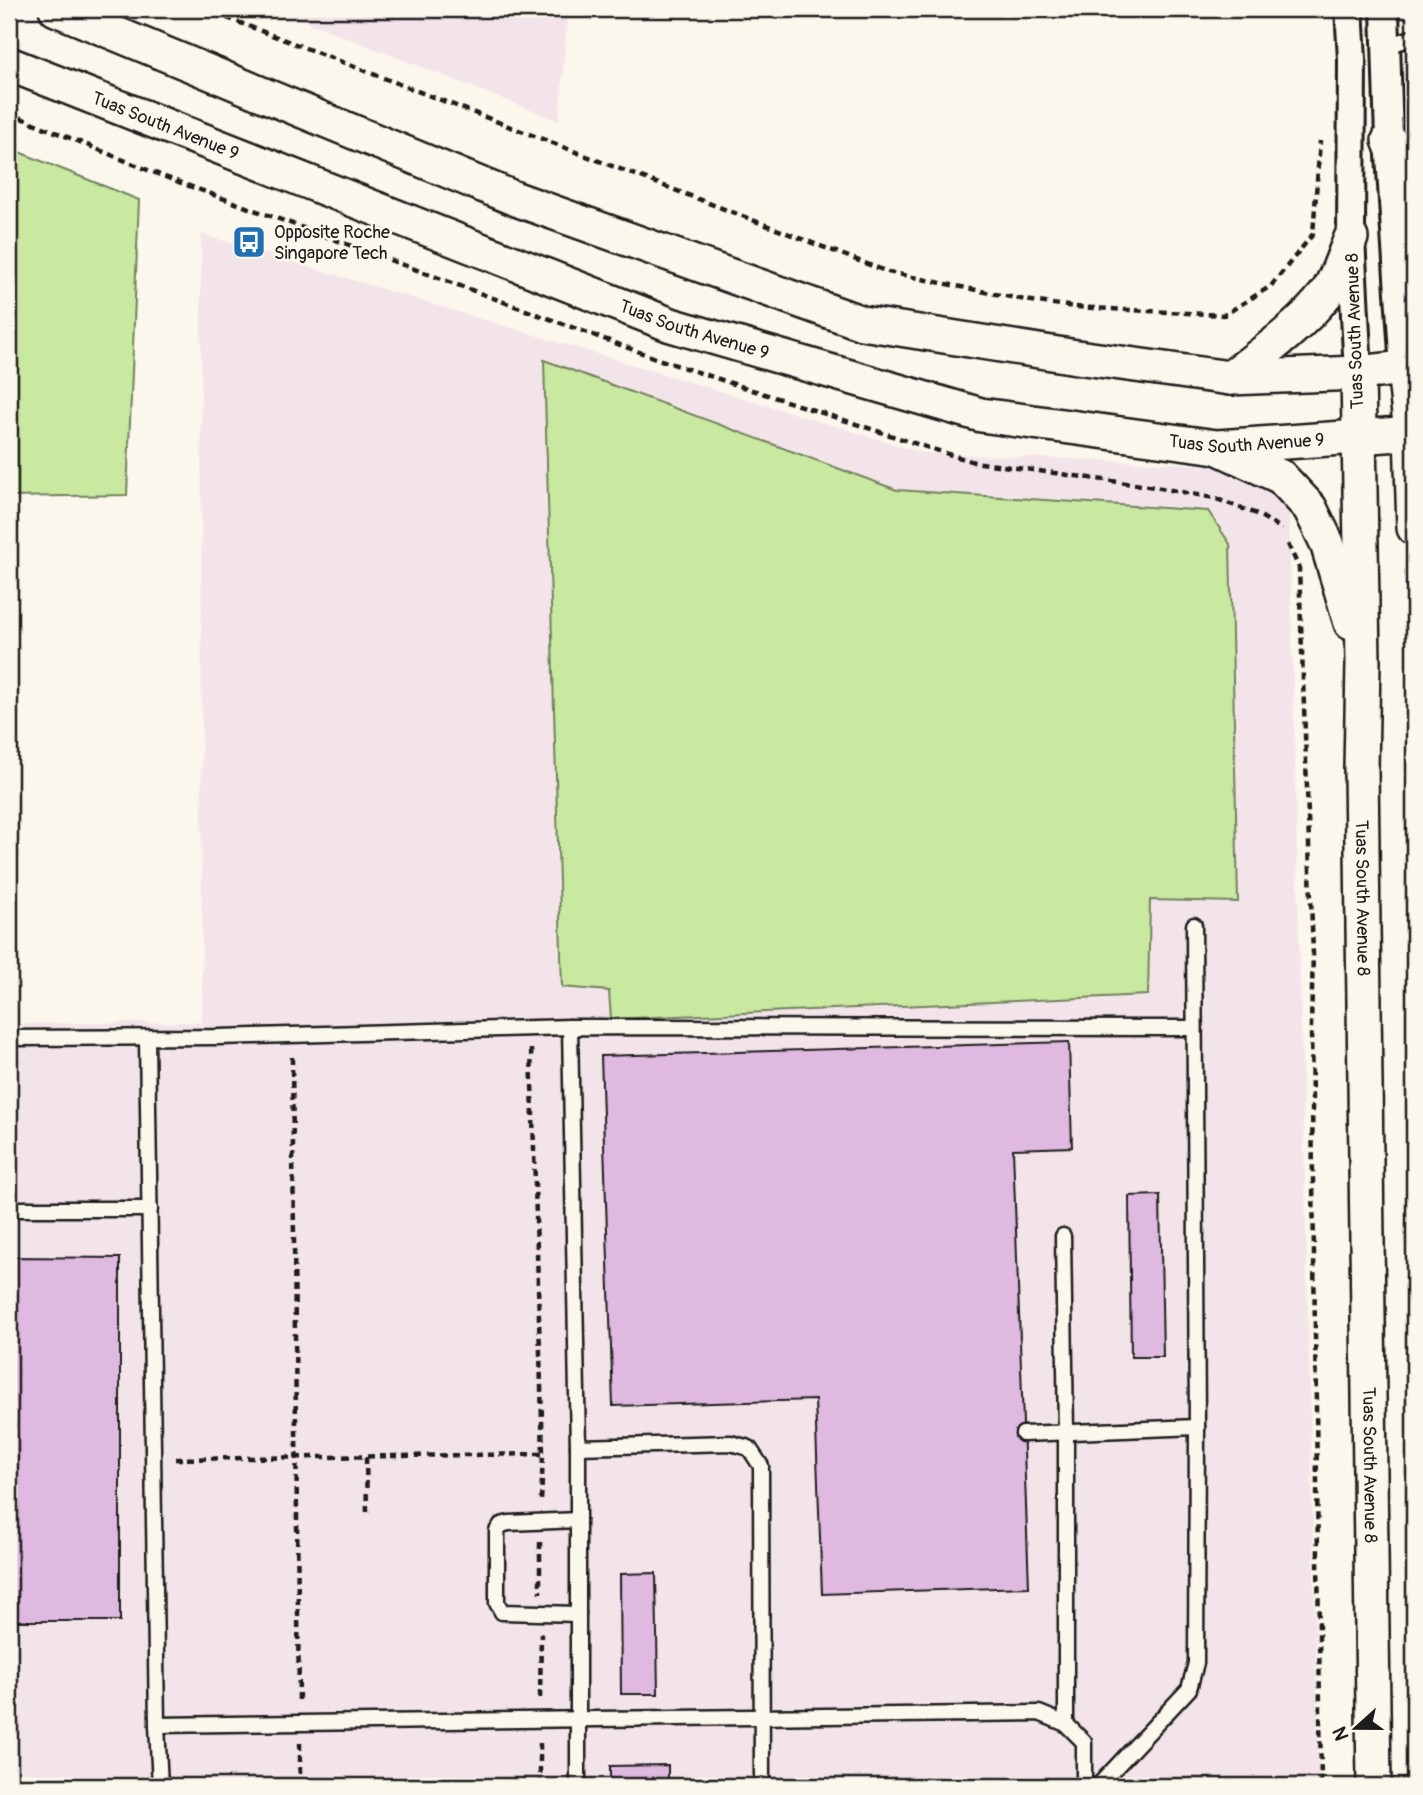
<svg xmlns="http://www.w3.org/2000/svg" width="1423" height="1795" font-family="Pangolin,sans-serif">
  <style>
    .built { fill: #f3e4e9 }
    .green { fill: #c9e8a0; stroke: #72825e; stroke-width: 2 }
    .building { fill: #e0b9e1; stroke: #1c1c1c; stroke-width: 2 }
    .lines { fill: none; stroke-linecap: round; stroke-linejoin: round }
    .service-casing { stroke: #1c1c1c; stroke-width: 19 }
    .minor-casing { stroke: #1c1c1c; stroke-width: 32 }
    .tertiary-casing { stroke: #1c1c1c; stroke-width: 38 }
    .path { stroke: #1c1c1c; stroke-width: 4.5; stroke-dasharray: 7 5; stroke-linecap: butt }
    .service { stroke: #fbf7ec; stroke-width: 14 }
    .minor { stroke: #fbf7ec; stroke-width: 26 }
    .tertiary { stroke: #fbf7ec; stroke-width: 33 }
    .labels { text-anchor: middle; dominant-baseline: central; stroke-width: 5; stroke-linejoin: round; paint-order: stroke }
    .street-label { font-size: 18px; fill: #1c1c1c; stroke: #fbf7ec }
    .poi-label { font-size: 18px; fill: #1c1c1c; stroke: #fbf7ec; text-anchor: start }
  </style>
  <rect width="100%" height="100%" fill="#fbf7ec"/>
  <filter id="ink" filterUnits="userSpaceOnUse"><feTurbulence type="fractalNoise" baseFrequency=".0143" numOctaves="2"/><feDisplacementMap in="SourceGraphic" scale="14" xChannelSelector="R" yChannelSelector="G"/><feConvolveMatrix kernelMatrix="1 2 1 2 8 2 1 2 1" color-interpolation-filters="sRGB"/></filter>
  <g filter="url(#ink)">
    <g class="built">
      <polygon points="274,9 568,9 559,121"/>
      <polygon points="201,234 924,453 1288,468 1319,1786 9,1786 9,1024 202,1022"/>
    </g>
    <g class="green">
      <polygon points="9,148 139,200 127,495 9,497"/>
      <polygon points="544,360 897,490 1208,511 1230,544 1238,902 1150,900 1148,995 611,1019 609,991 562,987"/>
    </g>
    <g class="building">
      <polygon points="1069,1042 1072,1147 1013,1149 1029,1587 822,1594 815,1400 613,1406 601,1056"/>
      <polygon points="1160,1195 1163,1357 1131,1357 1129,1196"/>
      <polygon points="9,1257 120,1258 120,1621 9,1621"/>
      <polygon points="656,1573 658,1694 621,1694 620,1574"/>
      <polygon points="668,1765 668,1786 610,1786 610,1766"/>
    </g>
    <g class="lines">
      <defs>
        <g id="service">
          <polyline points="1385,47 1414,37"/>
          <polyline points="570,1027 578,1447 578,1786"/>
          <polyline points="9,1038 218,1037 570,1027 1194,1028"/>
          <polyline points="147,1038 157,1725 160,1786"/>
          <polyline points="9,1209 150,1209"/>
          <polyline points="1063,1236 1066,1432 1066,1724"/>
          <polyline points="1023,1434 1197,1427"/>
          <polyline points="578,1447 731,1443 749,1448 761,1466 762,1786"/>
          <polyline points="578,1520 509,1523 501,1525 497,1531 497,1603 502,1612 578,1614"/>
          <polyline points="157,1725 1039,1713 1066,1724 1084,1742 1084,1786"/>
          <polyline points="1098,1786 1189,1689 1196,1663 1197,1427 1194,925"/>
        </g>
        <g id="minor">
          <polyline points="1349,9 1352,59 1351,238 1358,373"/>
          <polyline points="1385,9 1389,140 1404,369"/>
        </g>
        <g id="tertiary">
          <polyline points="56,9 516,199 862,323 1077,357 1230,378 1358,373 1414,367"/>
          <path id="s1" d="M 9,64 L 671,325 L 981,415 L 1217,447 L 1414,433"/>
          <polyline points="1389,140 1414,202"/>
          <polyline points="1404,369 1411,433 1414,528"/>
          <path id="s2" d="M 1358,373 L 1363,662 L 1361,769 L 1374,1786"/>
          <path d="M 1230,378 C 1263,353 1300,327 1326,294 C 1336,281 1344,254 1351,238"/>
          <polyline points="1219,448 1281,477 1310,508 1327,543 1351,623"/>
        </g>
      </defs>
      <use href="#service" class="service-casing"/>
      <use href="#minor" class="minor-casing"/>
      <use href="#tertiary" class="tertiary-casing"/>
      <g class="path">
        <polyline points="204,9 888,272 1025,300 1074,307 1224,315 1271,286 1313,234 1320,141"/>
        <polyline points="9,113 165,177 661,360 929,448 974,462 1155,487 1214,498 1257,514 1282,529"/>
        <polyline points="1288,544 1299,568 1313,954 1311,1026 1321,1786"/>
        <polyline points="531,1049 543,1454 541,1502"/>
        <polyline points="292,1057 299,1703"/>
        <polyline points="366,1457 367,1513"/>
        <polyline points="175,1459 543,1454"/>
        <polyline points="540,1542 540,1593"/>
        <polyline points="540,1698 541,1633"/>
        <polyline points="300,1743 300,1786"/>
        <polyline points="540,1786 540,1742"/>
      </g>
      <use href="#service" class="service"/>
      <use href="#minor" class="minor"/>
      <use href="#tertiary" class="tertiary"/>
    </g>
  </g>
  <defs>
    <symbol id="bus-square" viewBox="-11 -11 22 22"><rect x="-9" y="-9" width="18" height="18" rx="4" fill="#1f6fb2" stroke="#fbf7ec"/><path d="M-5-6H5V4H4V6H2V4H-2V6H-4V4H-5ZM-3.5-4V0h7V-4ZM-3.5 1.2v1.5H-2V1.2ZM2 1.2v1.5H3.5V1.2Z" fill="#fff"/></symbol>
  </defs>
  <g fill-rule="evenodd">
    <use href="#bus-square" x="230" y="223" width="38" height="38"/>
  </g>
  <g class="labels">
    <g class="street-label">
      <text stroke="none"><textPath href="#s1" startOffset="168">Tuas South Avenue 9</textPath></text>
      <text stroke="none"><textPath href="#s1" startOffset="735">Tuas South Avenue 9</textPath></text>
      <text transform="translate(1355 331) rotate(-92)">Tuas South Avenue 8</text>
      <text stroke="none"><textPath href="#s1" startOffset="1302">Tuas South Avenue 9</textPath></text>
      <text stroke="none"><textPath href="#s2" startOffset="525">Tuas South Avenue 8</textPath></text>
      <text stroke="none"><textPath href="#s2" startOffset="1092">Tuas South Avenue 8</textPath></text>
    </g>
    <g class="poi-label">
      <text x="274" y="232">Opposite Roche<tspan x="274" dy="21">Singapore Tech</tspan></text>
    </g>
  </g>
  <rect width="1423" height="1795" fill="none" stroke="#fbf7ec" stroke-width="35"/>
  <rect x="18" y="18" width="1388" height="1760" fill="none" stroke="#1c1c1c" stroke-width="2.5" filter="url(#ink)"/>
  <g transform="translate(1356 1728) rotate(249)" stroke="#fbf7ec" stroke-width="5" paint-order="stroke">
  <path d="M0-5L12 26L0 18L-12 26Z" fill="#1c1c1c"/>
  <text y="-10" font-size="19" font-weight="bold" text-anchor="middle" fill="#1c1c1c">N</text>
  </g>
</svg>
